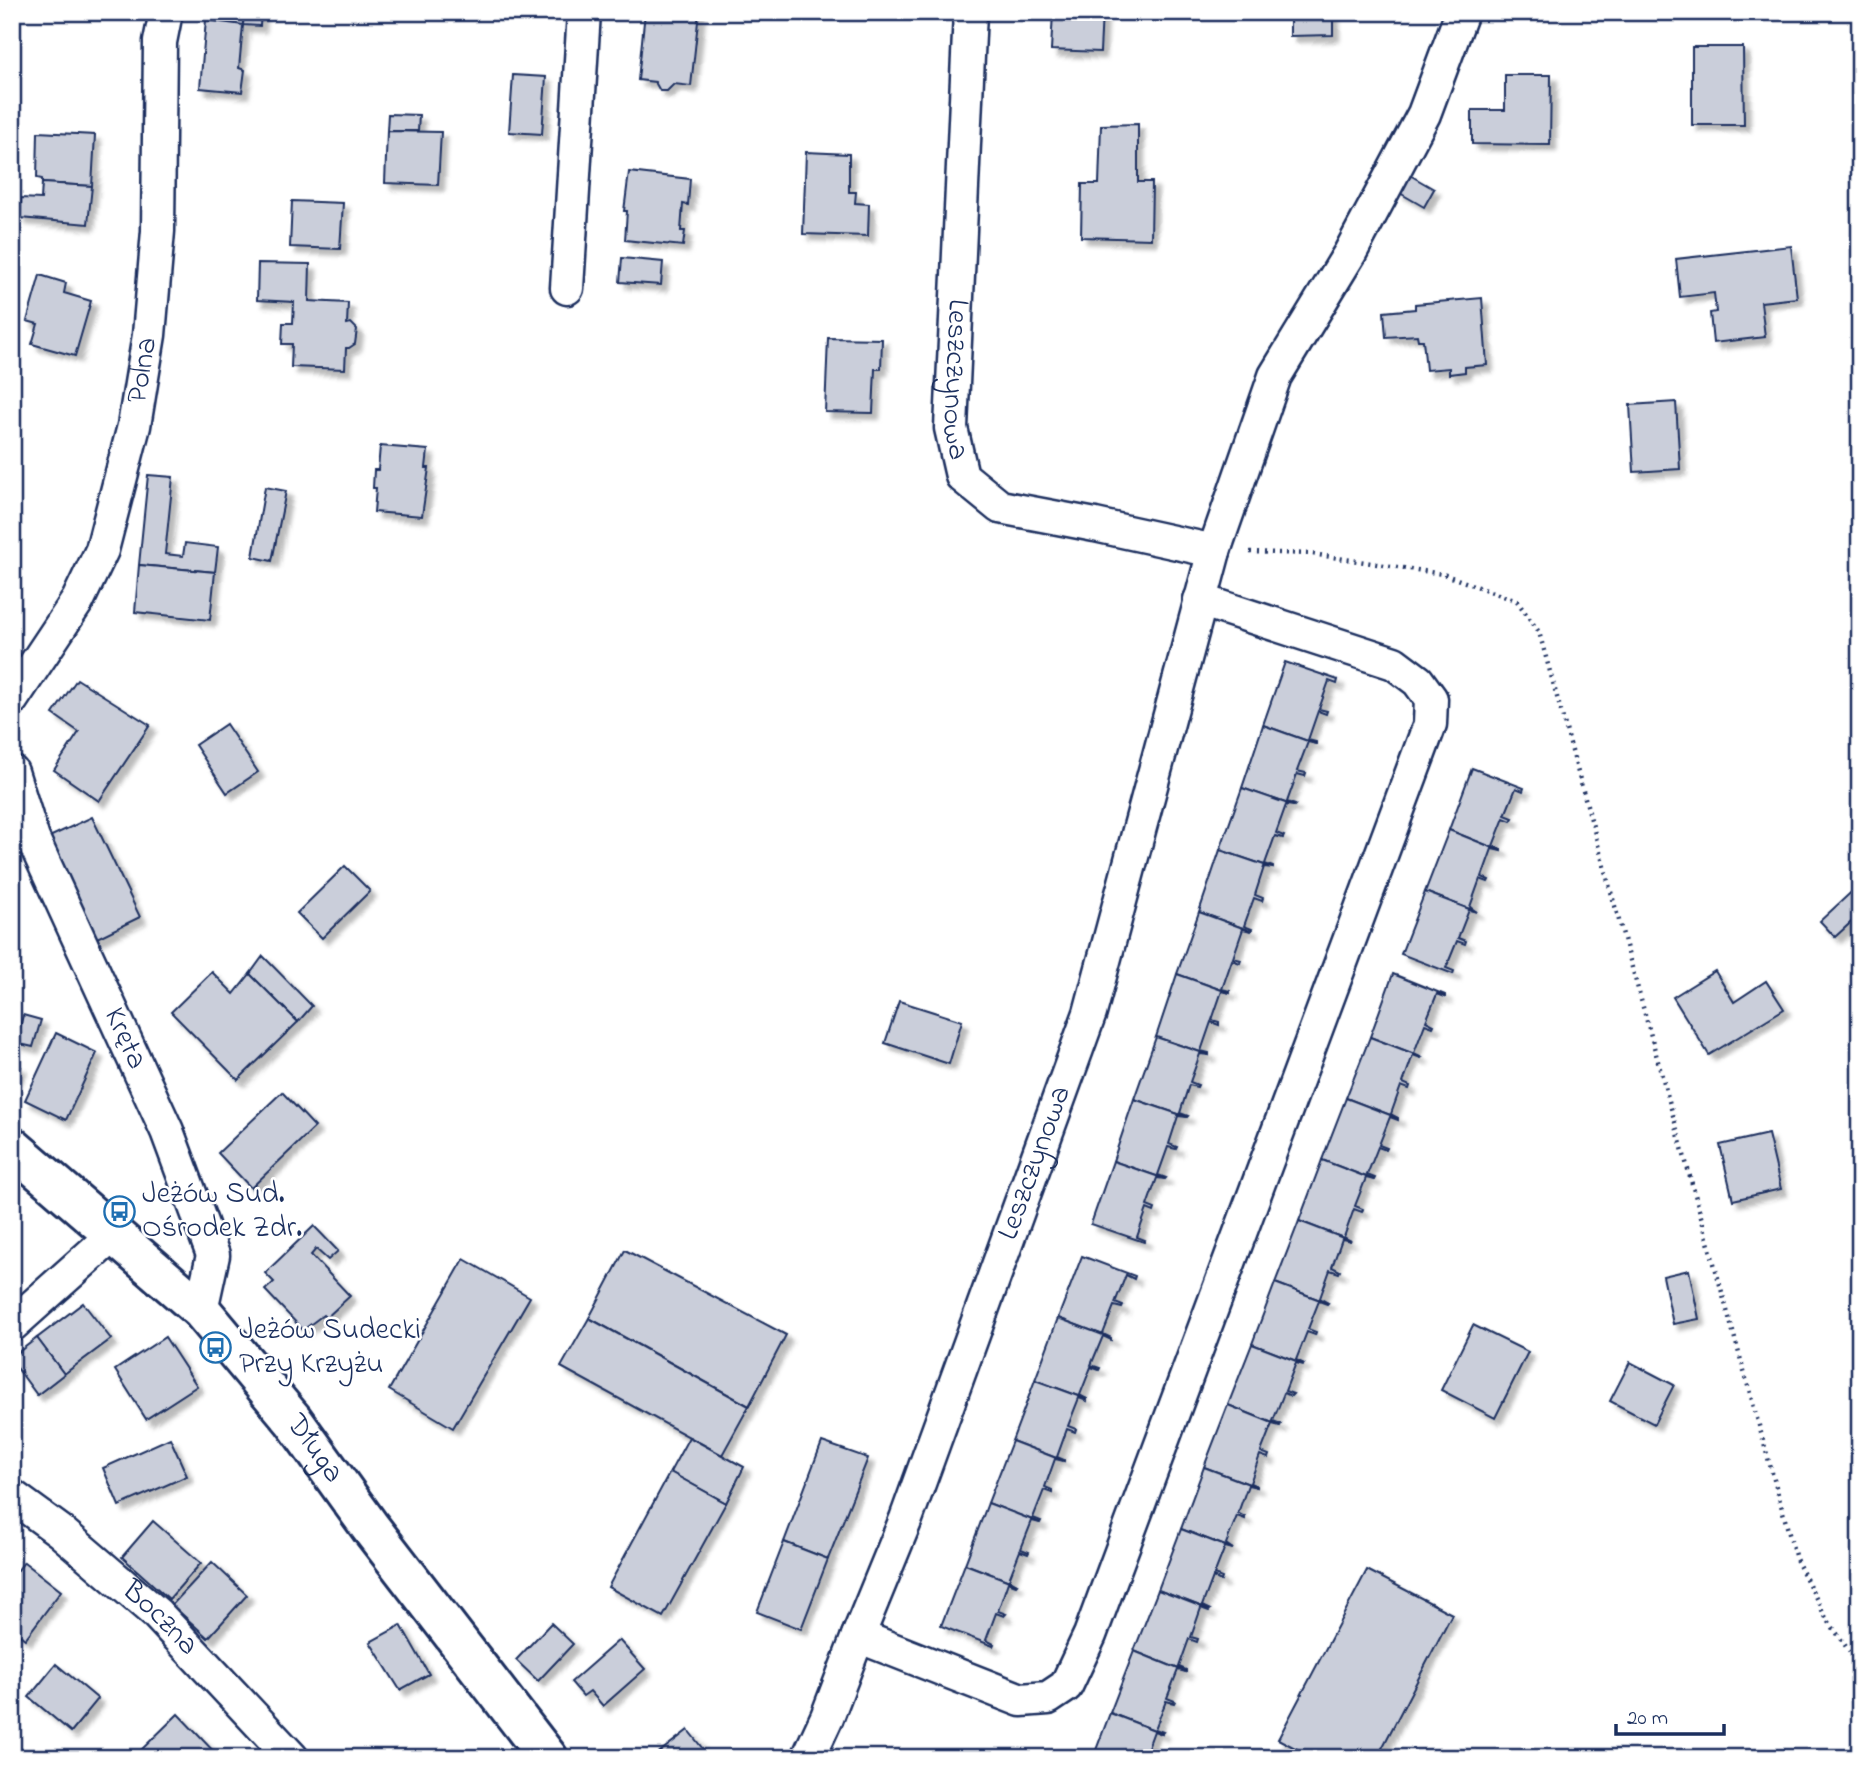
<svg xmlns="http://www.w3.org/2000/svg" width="1872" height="1770" font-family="'Indie Flower',sans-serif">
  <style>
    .building { fill: #caceda; stroke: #1b2f5e; stroke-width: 2; filter: url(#shadow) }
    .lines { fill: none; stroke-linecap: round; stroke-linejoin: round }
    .street-casing { stroke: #1b2f5e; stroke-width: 37 }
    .secondary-casing { stroke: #1b2f5e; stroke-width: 44 }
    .path { stroke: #1b2f5e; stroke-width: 4.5; stroke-dasharray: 2 5; stroke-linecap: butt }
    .street { stroke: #fff; stroke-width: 32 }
    .secondary { stroke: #fff; stroke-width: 38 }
    .labels { text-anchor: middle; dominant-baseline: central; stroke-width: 5; stroke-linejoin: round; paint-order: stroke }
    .street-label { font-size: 30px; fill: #1b2f5e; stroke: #fff }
    .poi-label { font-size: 30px; fill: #1b2f5e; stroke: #fff; text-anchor: start }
  </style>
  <defs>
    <filter id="shadow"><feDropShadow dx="6" dy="6" stdDeviation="2" flood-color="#0004"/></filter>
  </defs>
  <rect width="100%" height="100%" fill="#fff"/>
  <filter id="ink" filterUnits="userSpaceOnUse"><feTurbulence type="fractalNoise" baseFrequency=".0143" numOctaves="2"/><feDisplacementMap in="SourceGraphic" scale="14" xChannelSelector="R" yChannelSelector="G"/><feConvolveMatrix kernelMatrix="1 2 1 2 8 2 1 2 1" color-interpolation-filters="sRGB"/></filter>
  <g filter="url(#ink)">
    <g class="building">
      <polygon points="207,12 244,12 243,25 206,20"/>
      <polygon points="244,12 261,12 260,26 243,25"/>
      <polygon points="645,12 699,12 691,86 674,84 667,91 660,91 655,82 638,80"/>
      <polygon points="1053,12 1102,12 1100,52 1051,50"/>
      <polygon points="1290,12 1333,12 1333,35 1290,36"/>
      <polygon points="206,20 243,25 239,68 245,70 242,92 200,88"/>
      <polygon points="1692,47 1743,47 1744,125 1692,125"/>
      <polygon points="513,75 546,77 542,134 509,132"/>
      <polygon points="1505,75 1551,75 1550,145 1472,144 1472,110 1505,110"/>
      <polygon points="388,114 419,115 418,131 387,131"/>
      <polygon points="1138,124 1138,182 1152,182 1151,239 1081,237 1082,184 1099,184 1101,125"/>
      <polygon points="387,131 441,132 438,185 385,183"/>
      <polygon points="38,132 95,135 92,186 42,183 42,179 37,178"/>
      <polygon points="806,152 849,154 849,192 856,192 855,203 869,204 868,236 803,234"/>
      <polygon points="629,172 690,179 688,205 683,204 681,231 685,231 683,246 625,240 627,211 624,211"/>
      <polygon points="1408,174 1434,189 1424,207 1398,192"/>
      <polygon points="42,183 92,186 88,224 20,218 21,198 41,199"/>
      <polygon points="292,201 343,203 340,249 290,247"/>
      <polygon points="1791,246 1797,298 1761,302 1765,337 1713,343 1710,313 1716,312 1714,293 1680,297 1676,259"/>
      <polygon points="622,258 663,262 661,285 620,282"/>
      <polygon points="258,263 310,264 309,301 348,303 347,324 351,323 357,329 355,344 349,348 346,348 345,369 291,367 292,344 282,344 283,323 293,323 294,302 257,300"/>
      <polygon points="40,275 66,283 64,293 91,301 75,356 32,344 38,324 27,321"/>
      <polygon points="1482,298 1487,365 1465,367 1465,372 1449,374 1449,368 1426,370 1423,340 1418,340 1417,335 1386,337 1384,312 1415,309 1415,304"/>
      <polygon points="828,338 882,339 881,369 875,369 873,413 825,412"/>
      <polygon points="1676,402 1680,469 1634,472 1630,405"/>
      <polygon points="380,446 428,450 426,468 429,468 422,516 374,512 376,488 373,488 374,470 378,470"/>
      <polygon points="148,475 173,477 165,554 183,556 185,543 218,547 215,572 139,565"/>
      <polygon points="265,487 286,491 272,561 253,557"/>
      <polygon points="139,565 215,572 210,620 135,612"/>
      <polygon points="1285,662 1338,680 1337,684 1329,681 1319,709 1327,711 1326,714 1318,711 1308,740 1316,742 1316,744 1263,725"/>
      <polygon points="77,679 150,725 99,801 54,770 79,732 53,714"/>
      <polygon points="226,724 258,772 227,793 195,745"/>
      <polygon points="1263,725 1316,744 1308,742 1297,771 1306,773 1305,776 1297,774 1287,802 1295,805 1294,806 1242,788"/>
      <polygon points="1472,768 1524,788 1523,791 1516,788 1505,815 1513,818 1511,821 1504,818 1493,846 1501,849 1501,851 1449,830"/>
      <polygon points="1242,788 1294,806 1286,805 1276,833 1284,836 1283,838 1275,836 1265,864 1273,867 1273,868 1220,850"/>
      <polygon points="92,817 140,917 93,940 45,839"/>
      <polygon points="1449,830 1501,851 1492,849 1482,877 1489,880 1488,882 1480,879 1470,907 1477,912 1425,892"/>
      <polygon points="1220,850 1273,868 1264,867 1255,895 1263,898 1262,901 1254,898 1244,926 1252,929 1251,931 1199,912"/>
      <polygon points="345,866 370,891 322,938 297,913"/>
      <polygon points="1860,884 1860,914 1835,937 1820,921"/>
      <polygon points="1425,892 1477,912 1469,910 1458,938 1466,941 1465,944 1457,941 1446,968 1454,971 1453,974 1401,954"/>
      <polygon points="1199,912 1251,931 1243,929 1233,958 1241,960 1240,963 1232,960 1222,989 1230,991 1230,993 1177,974"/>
      <polygon points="263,956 312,1006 298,1022 250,974"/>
      <polygon points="1715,971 1734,1002 1766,981 1784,1009 1709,1055 1673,997"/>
      <polygon points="212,972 234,994 250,974 298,1022 238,1080 171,1012"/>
      <polygon points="1177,974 1230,993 1222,991 1212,1020 1219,1022 1219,1025 1211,1022 1201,1051 1209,1053 1209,1055 1156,1037"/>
      <polygon points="1393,974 1445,995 1445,997 1437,994 1426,1021 1434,1025 1433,1027 1425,1024 1414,1053 1422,1057 1370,1037"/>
      <polygon points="899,1001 962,1021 949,1064 885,1043"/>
      <polygon points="23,1015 41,1020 33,1047 16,1043"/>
      <polygon points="56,1033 97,1053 66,1120 25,1100"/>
      <polygon points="1156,1037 1209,1055 1200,1054 1190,1082 1198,1085 1197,1087 1189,1085 1180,1113 1188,1116 1187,1117 1134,1099"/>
      <polygon points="1370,1037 1422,1057 1421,1058 1413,1055 1403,1083 1410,1086 1409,1089 1401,1086 1391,1114 1398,1118 1346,1098"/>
      <polygon points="12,1063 21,1067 12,1084"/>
      <polygon points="282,1092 315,1127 251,1188 218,1153"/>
      <polygon points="1346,1098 1398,1118 1398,1120 1390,1117 1379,1145 1387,1148 1386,1150 1378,1147 1367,1175 1375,1178 1374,1180 1322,1160"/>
      <polygon points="1134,1099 1187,1117 1178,1116 1169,1144 1177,1147 1176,1149 1168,1147 1158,1175 1166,1178 1165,1179 1113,1161"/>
      <polygon points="1768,1134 1781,1189 1733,1200 1720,1145"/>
      <polygon points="1322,1160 1374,1180 1366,1178 1355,1206 1363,1209 1362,1212 1354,1209 1344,1237 1351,1241 1299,1221"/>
      <polygon points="1113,1161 1165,1179 1157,1178 1147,1206 1155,1209 1154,1212 1147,1209 1137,1237 1145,1240 1144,1242 1091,1224"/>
      <polygon points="1299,1221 1351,1241 1342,1239 1332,1267 1340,1271 1339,1273 1330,1270 1320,1298 1328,1303 1275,1283"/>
      <polygon points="314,1226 338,1251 328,1260 316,1249 311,1255 350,1296 326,1318 323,1315 303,1330 265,1290 274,1282 265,1273"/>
      <polygon points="625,1250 786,1335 749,1406 589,1318"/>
      <polygon points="1082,1256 1135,1276 1134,1279 1126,1275 1115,1303 1123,1306 1122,1308 1114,1306 1103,1334 1111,1338 1058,1318"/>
      <polygon points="464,1259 530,1297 453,1428 389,1390"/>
      <polygon points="1689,1270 1699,1319 1673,1324 1663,1276"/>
      <polygon points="1275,1283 1328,1303 1327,1304 1319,1301 1308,1329 1316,1332 1315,1335 1307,1332 1296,1360 1304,1364 1252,1344"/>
      <polygon points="83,1303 111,1339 64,1374 37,1338"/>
      <polygon points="589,1318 749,1406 722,1455 561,1367"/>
      <polygon points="1058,1318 1111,1338 1111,1340 1103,1336 1091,1365 1100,1368 1099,1370 1091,1367 1080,1395 1087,1399 1035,1380"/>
      <polygon points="1473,1325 1528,1352 1495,1418 1441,1390"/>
      <polygon points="165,1337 197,1386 146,1419 115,1370"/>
      <polygon points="37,1338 64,1374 37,1395 12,1361 12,1357"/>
      <polygon points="1252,1344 1304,1364 1303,1365 1296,1363 1285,1391 1293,1394 1291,1396 1284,1393 1273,1421 1281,1424 1280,1426 1228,1405"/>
      <polygon points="1630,1362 1674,1385 1654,1424 1610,1401"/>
      <polygon points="1035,1380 1087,1399 1087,1401 1079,1398 1068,1426 1076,1429 1075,1432 1067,1429 1057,1457 1064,1460 1064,1461 1012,1441"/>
      <polygon points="1228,1405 1280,1426 1272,1424 1261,1452 1269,1455 1268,1458 1260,1455 1250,1483 1257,1486 1257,1487 1204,1467"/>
      <polygon points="689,1437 744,1467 726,1503 670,1472"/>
      <polygon points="170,1438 187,1476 119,1506 103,1468"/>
      <polygon points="1012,1441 1064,1461 1055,1459 1045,1487 1052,1490 1052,1493 1044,1490 1033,1518 1041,1521 1040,1523 988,1503"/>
      <polygon points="822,1442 868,1458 828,1559 784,1542"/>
      <polygon points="1204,1467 1257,1487 1248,1485 1238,1513 1245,1517 1245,1519 1237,1516 1226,1544 1233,1549 1181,1529"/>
      <polygon points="670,1472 726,1503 663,1617 608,1587"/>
      <polygon points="988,1503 1040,1523 1032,1521 1021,1549 1029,1552 1028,1554 1020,1551 1009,1579 1017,1584 965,1564"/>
      <polygon points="153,1521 201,1563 169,1599 122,1557"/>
      <polygon points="1181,1529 1233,1549 1225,1547 1214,1575 1222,1578 1221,1581 1213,1577 1202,1606 1210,1610 1158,1590"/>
      <polygon points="784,1542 828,1559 801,1629 757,1612"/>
      <polygon points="24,1562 61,1591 25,1639 12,1629 12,1578"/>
      <polygon points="212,1562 247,1595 208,1638 172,1605"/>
      <polygon points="965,1564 1017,1584 1016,1585 1008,1582 998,1611 1006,1614 1004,1616 996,1613 986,1640 994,1644 993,1646 941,1626"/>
      <polygon points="1367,1570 1452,1614 1377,1758 1314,1758 1278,1739"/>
      <polygon points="1158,1590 1210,1610 1209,1611 1201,1608 1191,1637 1198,1639 1197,1642 1189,1639 1179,1667 1186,1670 1186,1672 1134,1651"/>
      <polygon points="551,1623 573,1644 538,1681 516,1660"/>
      <polygon points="401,1625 429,1674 400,1690 370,1642"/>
      <polygon points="619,1640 645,1669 603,1706 590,1691 583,1696 571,1682"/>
      <polygon points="1134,1651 1186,1672 1178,1670 1167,1698 1175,1701 1174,1703 1166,1701 1155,1729 1163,1732 1162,1733 1110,1713"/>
      <polygon points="56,1664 98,1699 71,1732 29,1697"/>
      <polygon points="1110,1713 1162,1733 1162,1734 1154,1731 1144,1758 1093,1758"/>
      <polygon points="178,1714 220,1758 143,1758 138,1753"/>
      <polygon points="688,1730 710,1758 652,1758"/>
    </g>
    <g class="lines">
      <defs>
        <g id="street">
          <path id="s1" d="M 970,12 L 951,428 L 962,476 L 1000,507 L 1095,525 L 1214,551"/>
          <polyline points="567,288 584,12"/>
          <path id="s2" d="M 12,699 L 78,600 L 102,550 L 134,426 L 149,335 L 158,231 L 160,42 L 166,12"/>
          <path id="s3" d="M 12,772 L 33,839 L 167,1131 L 213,1255 L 201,1310"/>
          <polyline points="12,1325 114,1234"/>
          <path id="s4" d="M 12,1496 L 60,1531 L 157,1614 L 292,1758"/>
          <polyline points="858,1636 1021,1700 1048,1698 1066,1686 1090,1635 1430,724 1431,699 1418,681 1394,663 1200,600"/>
          <path id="s5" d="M 808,1758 L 827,1717 L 858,1636 L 906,1519 L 1090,1013 L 1214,551 L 1275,376 L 1350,253 L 1424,114 L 1462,12"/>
        </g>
        <g id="secondary">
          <path id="s6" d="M 12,1147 L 201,1310 L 293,1420 L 370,1527 L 548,1758"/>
        </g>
      </defs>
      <use href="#street" class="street-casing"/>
      <use href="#secondary" class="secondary-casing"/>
      <polyline class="path" points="1250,552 1312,554 1443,574 1517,601 1539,632 1796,1559 1825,1616 1860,1667"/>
      <use href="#street" class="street"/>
      <use href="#secondary" class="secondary"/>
    </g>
  </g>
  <defs>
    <symbol id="bus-ring" viewBox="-11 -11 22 22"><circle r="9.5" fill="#fff" stroke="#1f6fb2" stroke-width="1.5"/><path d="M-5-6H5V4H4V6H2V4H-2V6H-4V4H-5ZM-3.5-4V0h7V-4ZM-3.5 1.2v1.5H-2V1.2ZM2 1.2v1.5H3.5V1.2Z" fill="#1f6fb2"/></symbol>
  </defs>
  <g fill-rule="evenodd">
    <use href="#bus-ring" x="102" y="1194" width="35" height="35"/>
    <use href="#bus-ring" x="198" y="1330" width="35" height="35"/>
  </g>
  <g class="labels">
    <g class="street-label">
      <text stroke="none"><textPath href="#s2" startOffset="359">Polna</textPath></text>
      <text stroke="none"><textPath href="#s1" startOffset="368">Leszczynowa</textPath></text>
      <text stroke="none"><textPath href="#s3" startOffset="290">Kręta</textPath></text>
      <text stroke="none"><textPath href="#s5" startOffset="637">Leszczynowa</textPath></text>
      <text stroke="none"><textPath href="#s6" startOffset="429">Długa</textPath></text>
      <text stroke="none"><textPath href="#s4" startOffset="192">Boczna</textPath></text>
    </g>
    <g class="poi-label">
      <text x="142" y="1195">Jeżów Sud.<tspan x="142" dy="34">Ośrodek Zdr.</tspan></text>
      <text x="239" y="1331">Jeżów Sudecki<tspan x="239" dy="34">Przy Krzyżu</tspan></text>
    </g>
  </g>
  <rect width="1872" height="1770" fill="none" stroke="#fff" stroke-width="42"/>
  <rect x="21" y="21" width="1830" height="1728" fill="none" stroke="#1b2f5e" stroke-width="2.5" filter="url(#ink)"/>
  <path d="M1616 1724v10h108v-10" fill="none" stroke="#1b2f5e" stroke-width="3.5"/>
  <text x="1627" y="1724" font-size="21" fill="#1b2f5e" stroke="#ffffff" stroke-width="5" paint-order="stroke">20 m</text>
</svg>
